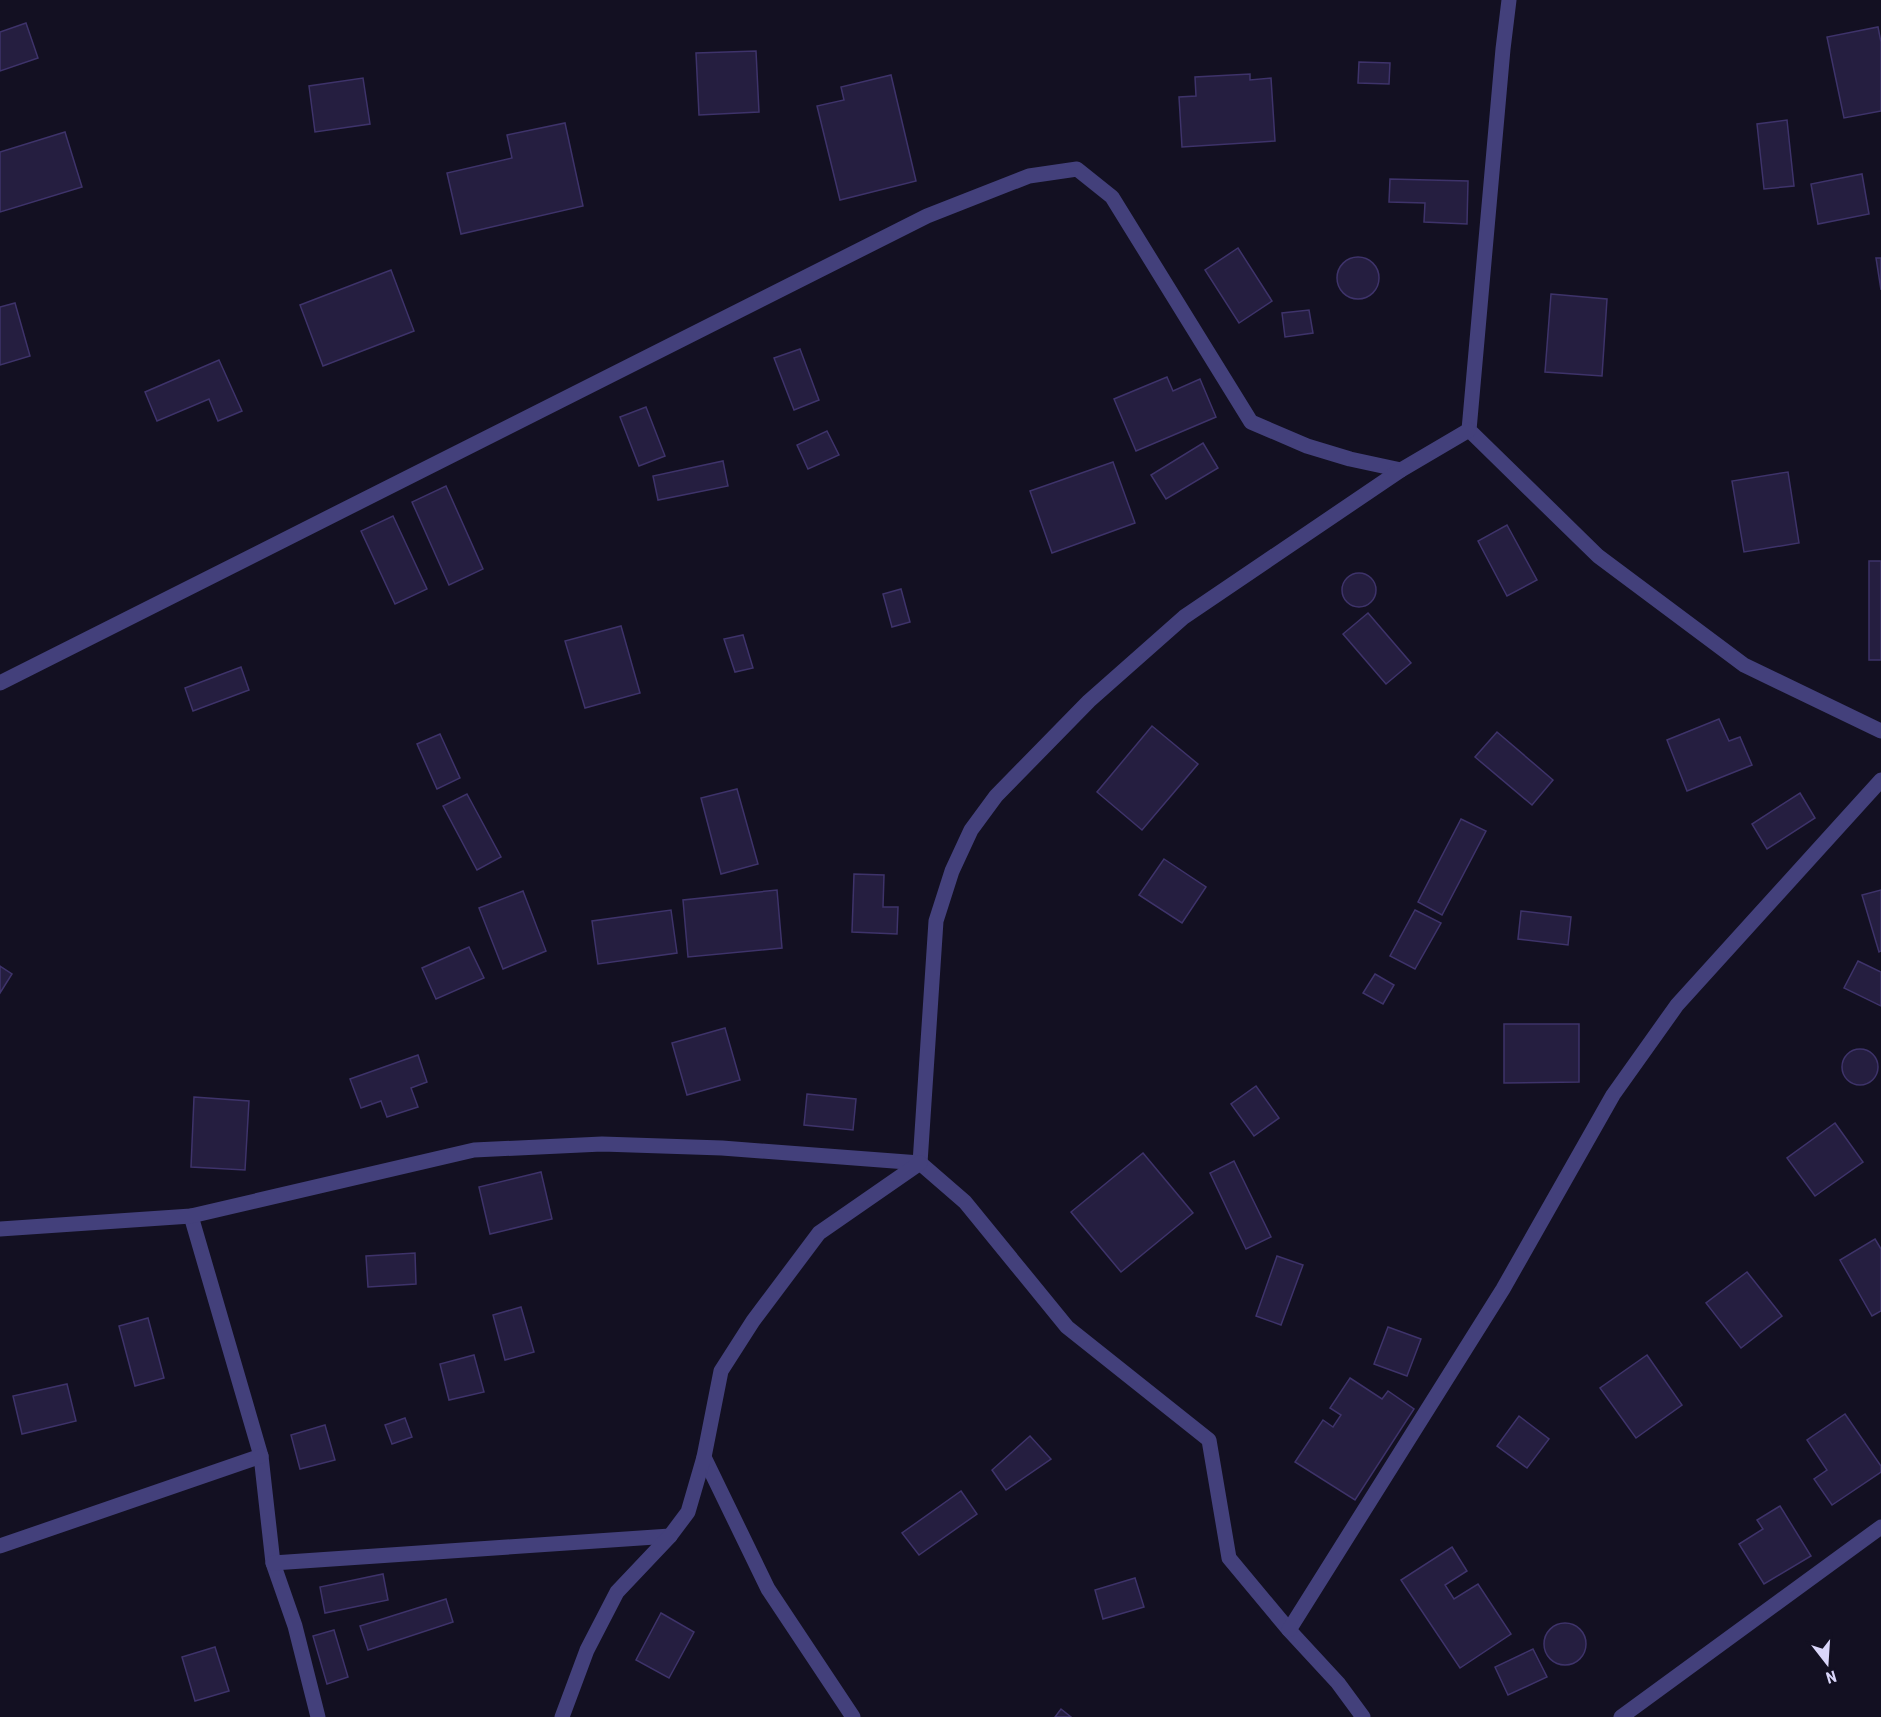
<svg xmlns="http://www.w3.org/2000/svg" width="1881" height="1717" font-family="'Roboto Condensed',sans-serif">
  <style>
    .building { fill: #251e40; stroke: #3e336a; stroke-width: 1.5 }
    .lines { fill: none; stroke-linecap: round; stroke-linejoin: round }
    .minor { stroke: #43407b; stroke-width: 15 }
  </style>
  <rect width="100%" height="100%" fill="#131022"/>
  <g class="building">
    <polygon points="26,23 38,58 0,71 0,32"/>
    <polygon points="1878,27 1881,42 1881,111 1844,118 1827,37"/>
    <polygon points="756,51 759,112 699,115 696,53"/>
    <polygon points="1359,62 1390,63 1389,84 1358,83"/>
    <polygon points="1250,74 1250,80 1271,78 1275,141 1182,147 1179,97 1196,96 1195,77"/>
    <polygon points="891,75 916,181 840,200 817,106 844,100 841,87"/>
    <polygon points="363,78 370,124 315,132 309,86"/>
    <polygon points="1787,120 1794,186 1764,189 1757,124"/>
    <polygon points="565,123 583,206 461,234 447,173 512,158 507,135"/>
    <polygon points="65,132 82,187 0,212 0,152"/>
    <polygon points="1862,174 1869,214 1818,224 1811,184"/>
    <polygon points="1390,179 1468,181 1467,224 1424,222 1425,203 1389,202"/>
    <polygon points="1238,248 1272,301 1239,323 1205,270"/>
    <circle cx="1358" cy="278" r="21"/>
    <polygon points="1876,258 1881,258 1881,290"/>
    <polygon points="391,270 414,331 323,366 300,305"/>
    <polygon points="1551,294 1607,299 1602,376 1545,372"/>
    <polygon points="15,303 30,356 0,365 0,307"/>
    <polygon points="1309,310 1313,333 1285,337 1282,313"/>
    <polygon points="800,349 819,400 794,410 774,358"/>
    <polygon points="219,360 242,411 218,421 209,399 157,421 145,392"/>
    <polygon points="1167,377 1173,391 1200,379 1216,417 1136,451 1114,399"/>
    <polygon points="646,407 665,456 639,466 620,417"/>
    <polygon points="827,431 839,455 808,469 797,445"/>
    <polygon points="1203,443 1218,468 1166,499 1151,475"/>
    <polygon points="723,461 728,486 658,500 653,476"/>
    <polygon points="1113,462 1135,523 1052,553 1030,491"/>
    <polygon points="1788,472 1799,543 1744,552 1732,481"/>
    <polygon points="446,486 483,569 449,585 412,502"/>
    <polygon points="393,516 427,589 395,604 361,531"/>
    <polygon points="1507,525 1537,580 1507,596 1478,541"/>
    <rect x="1869" y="561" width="12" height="99"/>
    <circle cx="1359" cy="590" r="17"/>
    <polygon points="901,589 910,622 892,627 883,594"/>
    <polygon points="1368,613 1411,663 1386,684 1343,634"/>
    <polygon points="621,626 640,693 585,708 565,641"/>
    <polygon points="743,635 753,668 735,672 724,639"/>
    <polygon points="241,667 249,690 193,711 185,688"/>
    <polygon points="1719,719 1729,741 1740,737 1752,765 1687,791 1667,740"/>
    <polygon points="1152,726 1198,764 1142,830 1097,792"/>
    <polygon points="1497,732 1553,780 1532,805 1475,757"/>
    <polygon points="440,734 460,778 437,789 417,744"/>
    <polygon points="737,789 758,864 721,874 701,798"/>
    <polygon points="1800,793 1815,818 1767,849 1752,824"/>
    <polygon points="467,794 501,857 477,870 443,806"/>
    <polygon points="1461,819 1486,831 1442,915 1418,902"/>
    <polygon points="1164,859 1206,887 1182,923 1139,895"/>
    <polygon points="854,874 884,875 883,907 898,907 897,934 852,932"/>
    <polygon points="777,890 782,948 688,957 683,900"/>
    <polygon points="1881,890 1881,951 1879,952 1862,895"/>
    <polygon points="523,891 546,951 503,969 479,908"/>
    <polygon points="671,910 677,953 598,964 592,921"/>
    <polygon points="1415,910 1441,923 1415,969 1390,956"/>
    <polygon points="1521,911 1571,917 1568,945 1518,939"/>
    <polygon points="469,947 484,978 436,999 422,968"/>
    <polygon points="1858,961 1881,972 1881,1006 1844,988"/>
    <polygon points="0,966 12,974 0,993"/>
    <polygon points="1375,974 1394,985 1383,1004 1363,993"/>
    <polygon points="1504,1024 1579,1024 1579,1082 1504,1083"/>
    <polygon points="725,1028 740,1080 687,1095 672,1043"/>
    <circle cx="1860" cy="1067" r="18"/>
    <polygon points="418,1055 427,1082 411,1088 418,1107 387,1117 381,1101 361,1108 350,1079"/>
    <polygon points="1256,1086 1279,1118 1254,1136 1231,1104"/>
    <polygon points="807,1094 856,1099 853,1130 804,1125"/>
    <polygon points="194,1097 249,1101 245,1170 191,1167"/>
    <polygon points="1835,1123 1863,1162 1815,1196 1787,1158"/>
    <polygon points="1143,1153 1193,1213 1121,1272 1071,1212"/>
    <polygon points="1234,1161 1271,1237 1246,1249 1210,1173"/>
    <polygon points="541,1172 552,1219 490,1234 479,1187"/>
    <polygon points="1875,1239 1881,1249 1881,1311 1872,1316 1840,1260"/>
    <polygon points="415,1253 416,1284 368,1287 366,1256"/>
    <polygon points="1277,1256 1303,1265 1281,1325 1256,1316"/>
    <polygon points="1747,1272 1782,1316 1741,1348 1706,1303"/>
    <polygon points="521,1307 534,1352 505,1360 493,1315"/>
    <polygon points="148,1318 164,1378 135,1386 119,1326"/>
    <polygon points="1388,1327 1421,1339 1407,1376 1374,1364"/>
    <polygon points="474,1355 484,1392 449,1400 440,1364"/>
    <polygon points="1647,1355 1682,1405 1636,1438 1600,1388"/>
    <polygon points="1350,1378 1382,1399 1388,1391 1414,1409 1355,1500 1295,1462 1323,1420 1333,1427 1341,1415 1330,1408"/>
    <polygon points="67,1384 76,1421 22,1434 13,1396"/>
    <polygon points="1845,1414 1881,1466 1881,1472 1832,1505 1814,1479 1827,1470 1807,1440"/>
    <polygon points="1519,1416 1549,1439 1527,1468 1497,1446"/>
    <polygon points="405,1418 412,1437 392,1444 385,1425"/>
    <polygon points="325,1425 335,1460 300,1469 291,1435"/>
    <polygon points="1030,1436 1051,1459 1006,1490 992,1470"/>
    <polygon points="961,1491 977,1514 919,1555 902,1533"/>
    <polygon points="1780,1506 1811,1556 1764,1584 1739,1544 1763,1529 1757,1520"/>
    <polygon points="1452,1547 1467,1571 1445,1585 1454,1599 1478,1584 1511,1634 1460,1668 1401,1580"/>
    <polygon points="383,1574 388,1600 325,1613 320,1587"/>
    <polygon points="1135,1578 1144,1607 1103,1619 1095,1590"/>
    <polygon points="446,1599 453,1622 368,1650 360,1626"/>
    <polygon points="661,1613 694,1632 669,1678 636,1660"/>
    <circle cx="1565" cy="1644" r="21"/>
    <polygon points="334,1630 348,1677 327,1684 313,1636"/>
    <polygon points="215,1647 229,1691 195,1701 182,1657"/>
    <polygon points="1533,1649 1547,1677 1508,1695 1495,1667"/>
    <polygon points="1061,1709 1071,1717 1055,1717"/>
  </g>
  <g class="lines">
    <g class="minor">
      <polyline points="1509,0 1503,49 1469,430 1598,556 1744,665 1881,731"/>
      <polyline points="0,683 927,216 1029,176 1077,169 1112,197 1251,422 1307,446 1350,459 1401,470"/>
      <polyline points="920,1163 936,921 952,871 971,830 996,796 1089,701 1184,617 1401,470 1469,430"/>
      <polyline points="191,1216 261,1456 273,1563 295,1626 318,1717"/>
      <polyline points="0,1229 191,1216 474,1150 602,1144 722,1148 920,1163 965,1202 1067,1327 1209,1440 1229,1558 1289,1630 1338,1683 1363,1717"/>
      <polyline points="704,1457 768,1589 853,1717"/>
      <polyline points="0,1546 261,1456"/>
      <polyline points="273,1563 670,1536"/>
      <polyline points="1289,1630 1503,1289 1613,1095 1677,1005 1881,780"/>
      <polyline points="562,1717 587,1650 617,1592 670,1536 688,1512 704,1457 721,1371 753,1321 819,1233 920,1163"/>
      <polyline points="1621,1717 1881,1527"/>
    </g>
  </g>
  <g transform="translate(1827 1663) rotate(163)" stroke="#131022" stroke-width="4.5" paint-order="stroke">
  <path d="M0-4.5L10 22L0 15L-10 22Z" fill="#dad6fa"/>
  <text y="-9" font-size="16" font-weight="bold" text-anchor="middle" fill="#dad6fa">N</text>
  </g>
</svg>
